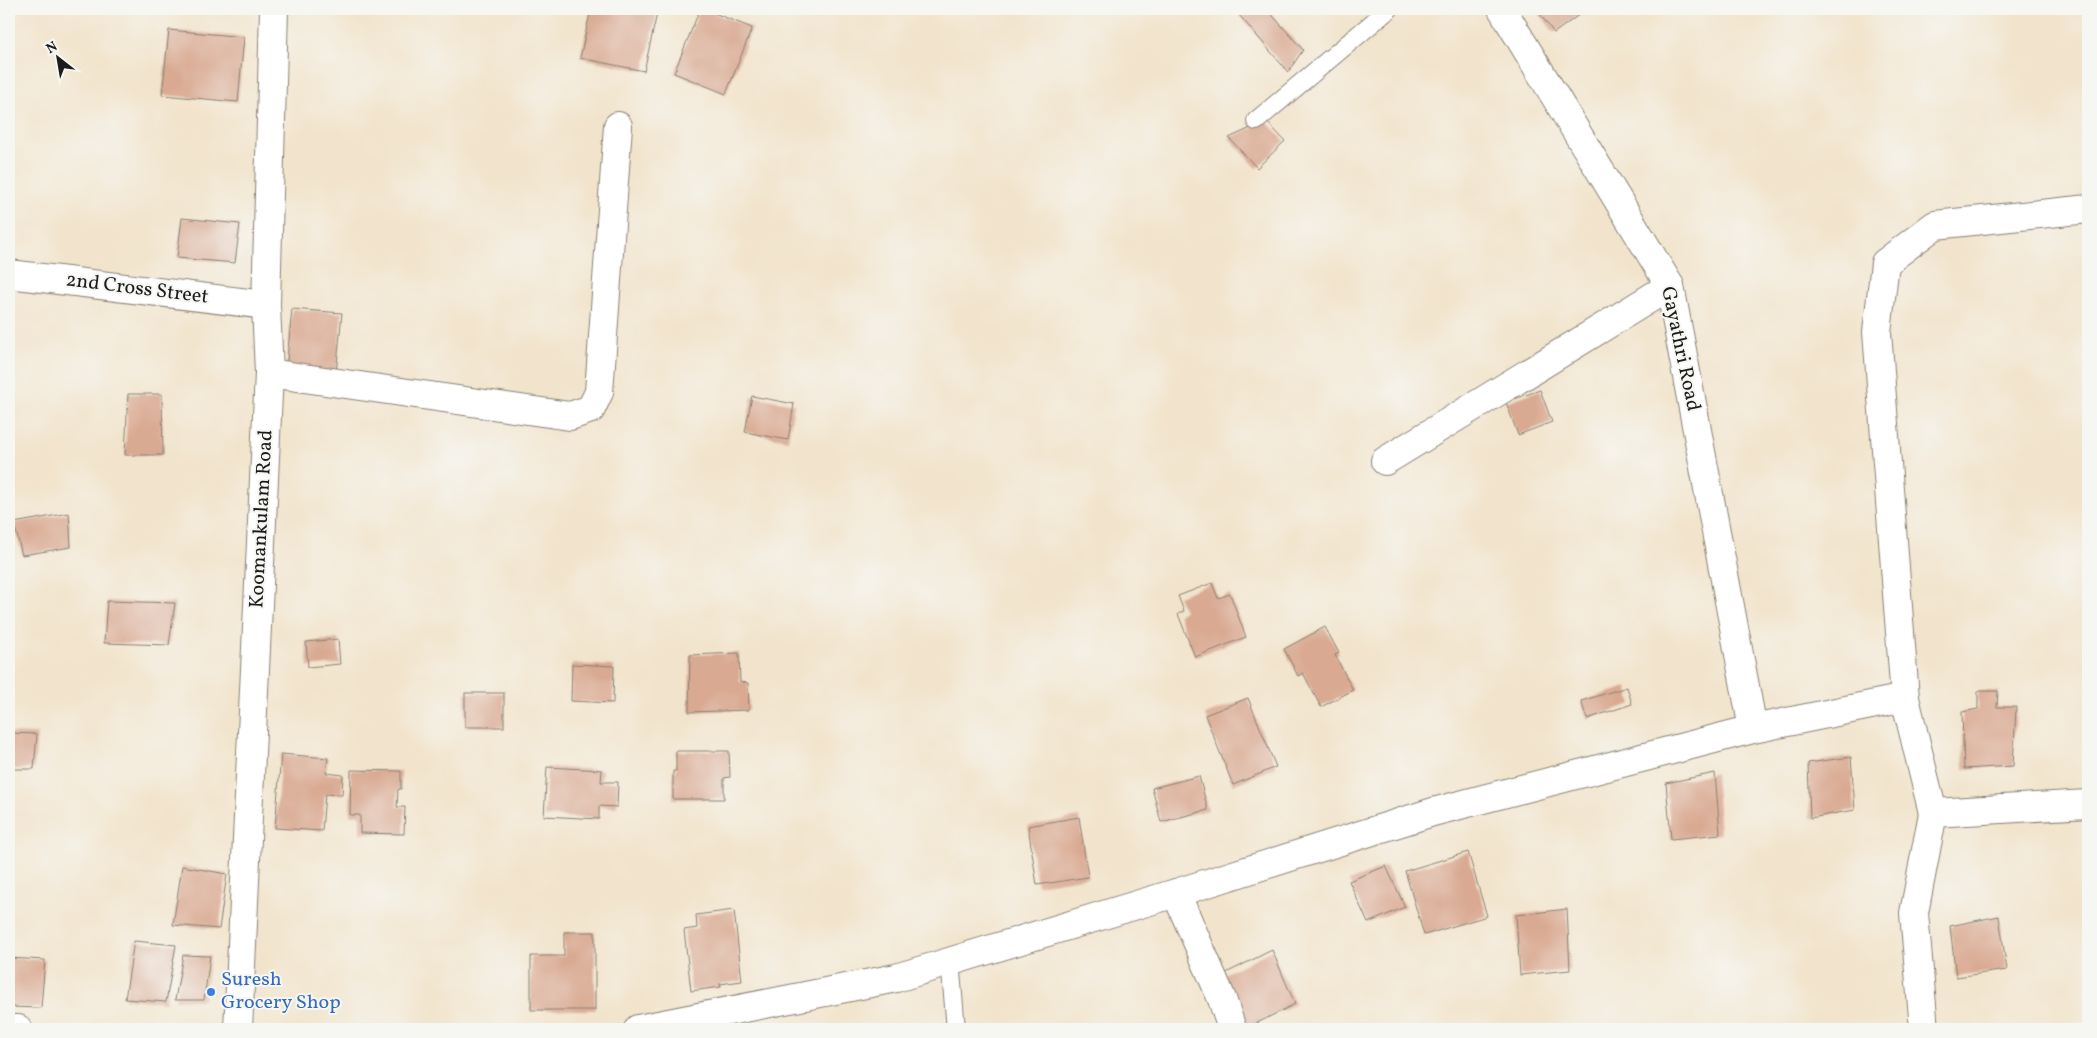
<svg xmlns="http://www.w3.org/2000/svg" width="2097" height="1038" font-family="Vollkorn,serif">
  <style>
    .building { fill: #d9a991 }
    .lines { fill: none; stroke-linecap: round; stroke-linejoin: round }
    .service-casing { stroke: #878074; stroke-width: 20 }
    .minor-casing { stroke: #878074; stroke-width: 30 }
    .tertiary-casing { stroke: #878074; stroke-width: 30 }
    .service { stroke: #fff; stroke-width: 18 }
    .minor { stroke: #fff; stroke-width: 28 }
    .tertiary { stroke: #fff; stroke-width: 28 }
    .shop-dot { fill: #3f7fe0; stroke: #f6f6f2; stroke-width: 2 }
    .labels { text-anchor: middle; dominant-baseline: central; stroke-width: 4; stroke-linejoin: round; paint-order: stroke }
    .street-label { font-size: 20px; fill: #1c1c1c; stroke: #f6f6f2 }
    .shop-label { font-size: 20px; fill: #366cbe; stroke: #f6f6f2; text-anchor: start }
  </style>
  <rect width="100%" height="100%" fill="#f6f6f2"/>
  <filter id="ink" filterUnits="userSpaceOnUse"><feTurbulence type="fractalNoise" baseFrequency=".02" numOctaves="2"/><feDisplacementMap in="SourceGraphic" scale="10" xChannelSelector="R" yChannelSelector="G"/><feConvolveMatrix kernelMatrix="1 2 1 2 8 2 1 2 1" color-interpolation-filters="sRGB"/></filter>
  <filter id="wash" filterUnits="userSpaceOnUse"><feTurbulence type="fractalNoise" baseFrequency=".0096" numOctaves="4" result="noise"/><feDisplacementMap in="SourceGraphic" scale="20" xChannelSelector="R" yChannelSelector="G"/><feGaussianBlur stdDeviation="1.12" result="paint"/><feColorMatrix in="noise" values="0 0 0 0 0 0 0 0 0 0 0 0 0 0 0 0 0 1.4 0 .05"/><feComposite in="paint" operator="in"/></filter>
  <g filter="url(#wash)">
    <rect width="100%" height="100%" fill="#f2e4cc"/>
    <g id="blocks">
      <g class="building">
        <polygon points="591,9 658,9 644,71 580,58"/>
        <polygon points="700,9 704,9 752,28 726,94 674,73"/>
        <polygon points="1246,9 1267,9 1303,50 1288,72 1239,15"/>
        <polygon points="1536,9 1587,9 1554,33"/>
        <polygon points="169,30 244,37 238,102 162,95"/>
        <polygon points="1266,121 1285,141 1257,168 1229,138"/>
        <polygon points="182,218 240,224 235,263 177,258"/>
        <polygon points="292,309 342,313 336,374 286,370"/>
        <polygon points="1540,390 1552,422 1518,435 1506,402"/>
        <polygon points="128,394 162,394 163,455 125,455"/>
        <polygon points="752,396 794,404 788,440 745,432"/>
        <polygon points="69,513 71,547 22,555 14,523"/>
        <polygon points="1212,583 1218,598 1230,594 1246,637 1195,657 1178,614 1184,611 1178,596"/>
        <polygon points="107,601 175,603 169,645 104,643"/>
        <polygon points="1325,627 1339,653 1335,655 1353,690 1321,707 1303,673 1298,676 1284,649"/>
        <polygon points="338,639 340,664 308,667 306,642"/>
        <polygon points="739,653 740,682 748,683 749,710 689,712 690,655"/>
        <polygon points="572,664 614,666 613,703 571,701"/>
        <polygon points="1627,687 1632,704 1587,719 1581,701"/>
        <polygon points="1978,691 1998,691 1997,707 2016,707 2013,766 1964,769 1962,712 1978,709"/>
        <rect x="465" y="693" width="39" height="34"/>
        <polygon points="1248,698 1276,767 1233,785 1205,715"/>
        <polygon points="9,733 37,734 34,769 9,769"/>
        <polygon points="676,751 729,751 730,777 724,778 724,799 673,799 673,771 676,771"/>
        <polygon points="281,754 328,758 326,773 343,775 342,795 325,794 322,831 275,828"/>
        <polygon points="1851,757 1855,810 1810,818 1808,763"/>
        <polygon points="2087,766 2088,766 2088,783 2086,784"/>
        <polygon points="547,767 602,770 601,782 618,782 617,807 599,806 599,819 544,816"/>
        <polygon points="351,770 401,771 401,789 398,789 397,807 405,807 404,834 360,833 360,815 350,815"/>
        <polygon points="1715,773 1720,834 1671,839 1666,783"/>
        <polygon points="1199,776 1208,810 1161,822 1152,788"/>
        <polygon points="1079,817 1088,877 1037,885 1028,826"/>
        <polygon points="1468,852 1487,916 1424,935 1405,871"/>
        <polygon points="182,866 227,874 219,929 173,925"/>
        <polygon points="1386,866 1405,907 1368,923 1349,881"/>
        <polygon points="1567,909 1570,970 1520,975 1516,915"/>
        <polygon points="734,910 742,981 720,984 721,987 691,991 684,930 697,928 696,915"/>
        <polygon points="1999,916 2007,970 1956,977 1950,926"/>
        <polygon points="564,932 595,932 595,1010 531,1010 531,956 564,956"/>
        <polygon points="134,941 176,945 166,1002 125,999"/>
        <polygon points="1272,950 1295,1004 1247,1028 1220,976"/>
        <polygon points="183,955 210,956 204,1000 175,1000"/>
        <polygon points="9,958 45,960 41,1008 9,1007"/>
      </g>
    </g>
  </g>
  <g filter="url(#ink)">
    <use href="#blocks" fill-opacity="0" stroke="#878074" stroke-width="1"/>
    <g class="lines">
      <defs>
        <g id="service">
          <polyline points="1256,121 1389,9"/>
          <polyline points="950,961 956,1029"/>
        </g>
        <g id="minor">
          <polyline points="1502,9 1670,286 1753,729"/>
          <polyline points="9,274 266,305"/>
          <polyline points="269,373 570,416 591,409 599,392 618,126"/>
          <polyline points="1385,461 1670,286"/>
          <polyline points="1905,698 1877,332 1885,263 1935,225 2088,209"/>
          <polyline points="1176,893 1222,999 1232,1029"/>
          <polyline points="9,1029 18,1029"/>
          <polyline points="638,1029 896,978 1176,893 1433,812 1753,729 1905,698 1933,813 2088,804"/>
          <polyline points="1924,1029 1914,913 1933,813"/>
        </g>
        <polyline id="tertiary" points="238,1029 269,373 266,305 274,9"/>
      </defs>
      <use href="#service" class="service-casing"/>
      <use href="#minor" class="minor-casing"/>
      <use href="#tertiary" class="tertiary-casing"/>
      <use href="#service" class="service"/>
      <use href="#minor" class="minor"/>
      <use href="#tertiary" class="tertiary"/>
    </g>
  </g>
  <circle class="shop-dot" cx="211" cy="992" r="5"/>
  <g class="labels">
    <g class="street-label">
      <text transform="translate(137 289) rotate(7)">2nd Cross Street</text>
      <text transform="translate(1680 349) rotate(78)">Gayathri Road</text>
      <text transform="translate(262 519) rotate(-87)">Koomankulam Road</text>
    </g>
    <g class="shop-label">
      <text x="221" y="980">Suresh<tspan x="221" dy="23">Grocery Shop</tspan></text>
    </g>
  </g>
  <rect width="2097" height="1038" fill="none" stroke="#f6f6f2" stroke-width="30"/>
  <g transform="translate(58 58) rotate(329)" stroke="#f6f6f2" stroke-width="4" paint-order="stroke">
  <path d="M0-4L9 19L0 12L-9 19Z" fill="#1c1c1c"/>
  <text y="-8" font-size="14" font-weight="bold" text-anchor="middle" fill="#1c1c1c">N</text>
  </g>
</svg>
